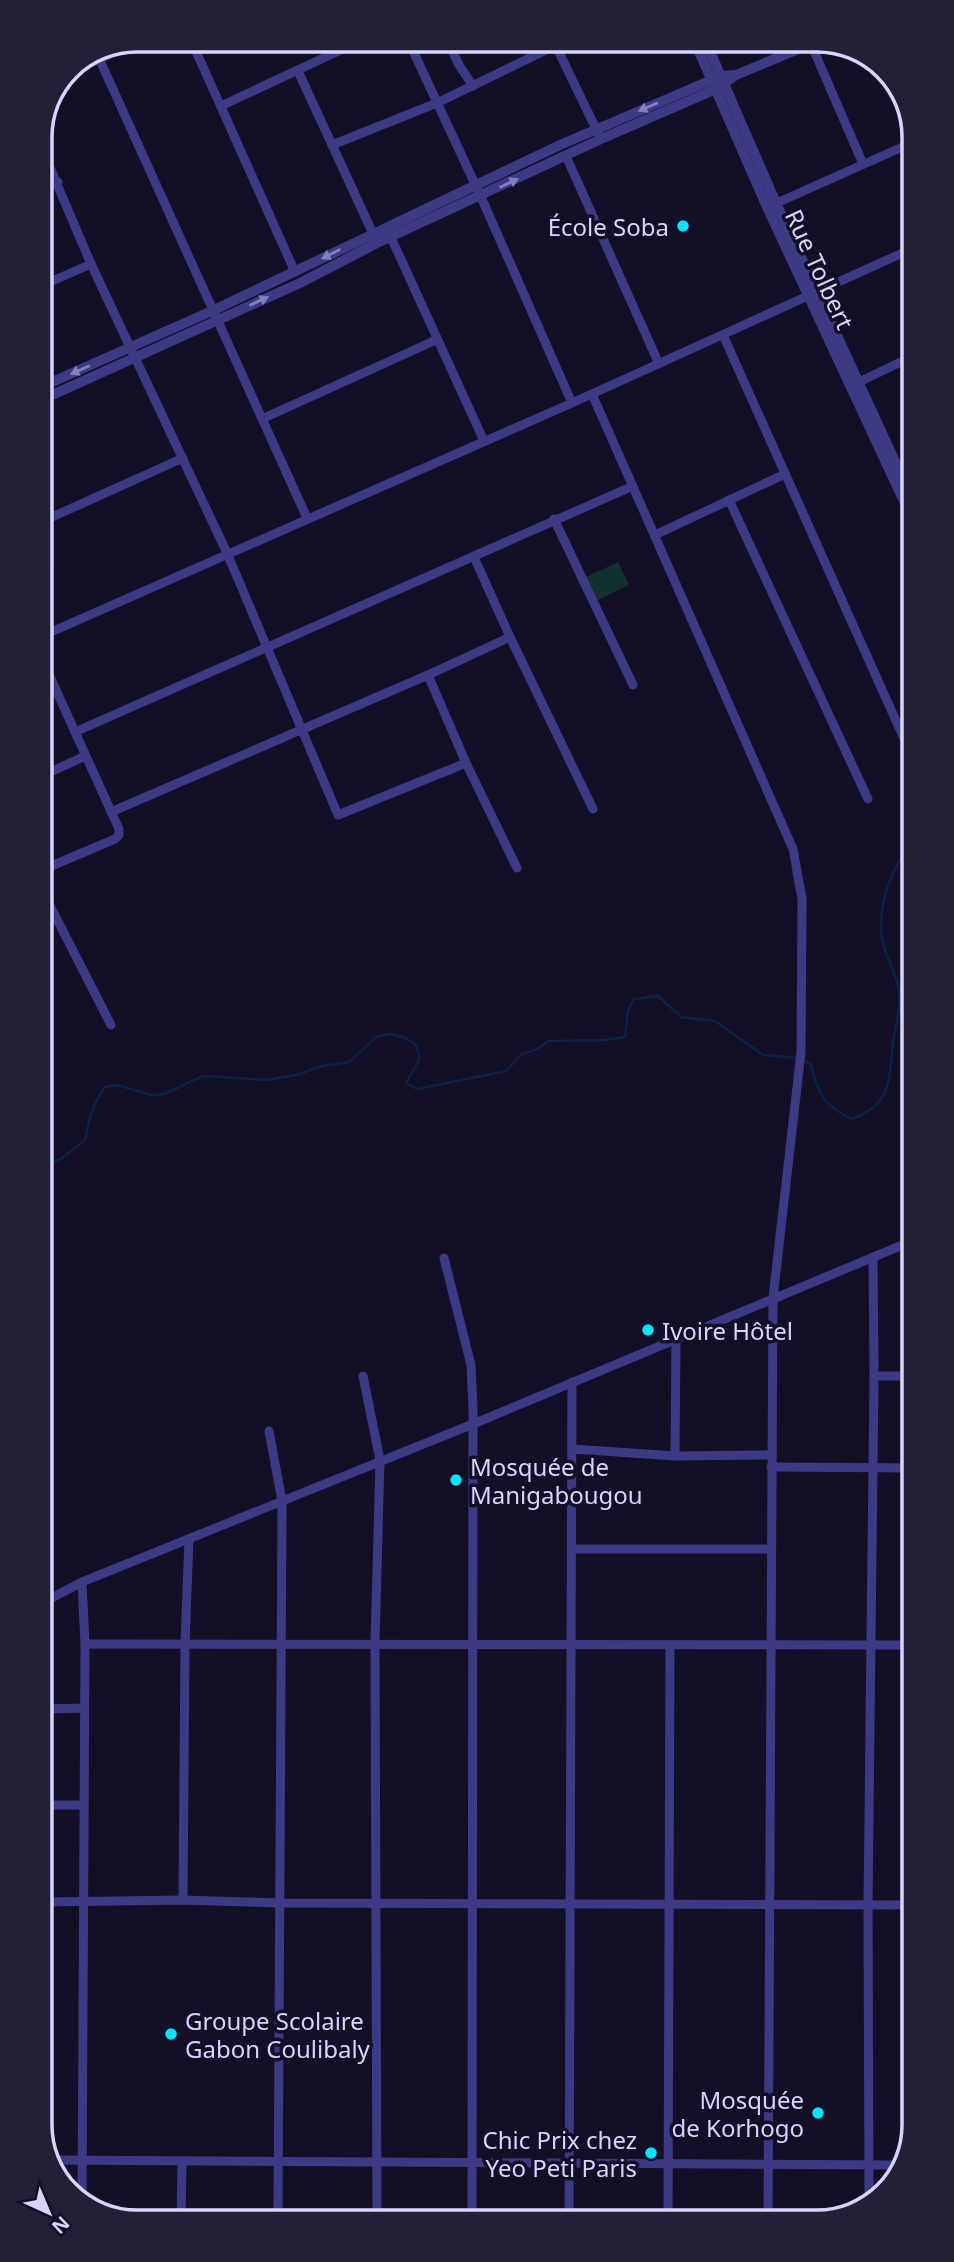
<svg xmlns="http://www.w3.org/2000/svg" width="954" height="2262" font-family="'Noto Sans',sans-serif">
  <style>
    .garden { fill: #12302f }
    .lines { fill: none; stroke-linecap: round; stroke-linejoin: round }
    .stream { stroke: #0c2248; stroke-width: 2.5 }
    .minor { stroke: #3d3a85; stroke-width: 9 }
    .tertiary { stroke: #3d3a85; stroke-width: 10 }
    .oneway { fill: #837fbc }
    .poi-dot { fill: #00e5ff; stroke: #130f26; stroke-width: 2.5 }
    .labels { text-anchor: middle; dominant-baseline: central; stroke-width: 7; stroke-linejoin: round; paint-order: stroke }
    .poi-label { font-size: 24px; fill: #d9d4ff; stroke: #130f26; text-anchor: end }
    .street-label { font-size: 24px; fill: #d9d4ff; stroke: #130f26 }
    .rim { fill: none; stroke: #d9d4ff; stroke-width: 3.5 }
  </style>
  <rect width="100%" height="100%" fill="#130f26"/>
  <polygon class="garden" points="618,562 629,585 598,600 586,577"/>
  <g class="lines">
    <g class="stream">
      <path d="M 804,1060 L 811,1065 C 818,1094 824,1105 851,1119 C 892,1106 889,1079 893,1042 C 896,1024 901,1008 899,990 C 895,968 881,951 881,928 C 881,897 892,868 911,844"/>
      <path d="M 43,1167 L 61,1159 L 85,1140 C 90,1118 91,1106 105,1087 L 117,1085 L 152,1095 L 164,1094 L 203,1076 L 266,1080 L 296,1075 L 322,1066 L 349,1062 L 376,1037 L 390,1034 L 404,1037 L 416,1045 L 420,1058 L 406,1083 L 417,1089 L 506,1071 L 522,1054 L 538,1049 L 548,1041 L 605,1040 L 625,1037 L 628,1010 L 634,999 L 658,996 L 681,1017 L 715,1021 L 763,1055 L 798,1058"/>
    </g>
    <g class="minor">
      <polyline points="191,40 295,272"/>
      <polyline points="408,40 481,197 572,403"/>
      <polyline points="447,40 459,65 473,86"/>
      <polyline points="554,42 598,133"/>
      <polyline points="811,44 863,164"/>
      <polyline points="98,56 307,518"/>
      <polyline points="298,71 375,238"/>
      <polyline points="66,74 142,40"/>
      <polyline points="221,106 362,40"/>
      <polyline points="40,144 91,264 227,553 338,815 466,763"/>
      <polyline points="332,145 437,103 556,45"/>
      <polyline points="566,156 659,364"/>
      <polyline points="41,190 58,182"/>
      <polyline points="770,206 909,144"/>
      <polyline points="389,233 484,441"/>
      <polyline points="41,286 91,264"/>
      <polyline points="723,335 910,752"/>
      <polyline points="859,382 909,358"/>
      <polyline points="592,394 793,849 802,899 801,1052 773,1298 768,2217"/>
      <polyline points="264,418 436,340"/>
      <polyline points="729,500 868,799"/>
      <polyline points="554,519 633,685"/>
      <polyline points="41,522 183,458"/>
      <polyline points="655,535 785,474"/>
      <polyline points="474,557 510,637 593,809"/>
      <polyline points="42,636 572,403 909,250"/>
      <polyline points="42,659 119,829 119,835 115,839 42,870"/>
      <polyline points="428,675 466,763 517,868"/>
      <polyline points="75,732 633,486"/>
      <polyline points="42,776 85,756"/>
      <polyline points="111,812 428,675 510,637"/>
      <polyline points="42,890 111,1025"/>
      <polyline points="444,1258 471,1365 473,1409 472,2219"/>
      <polyline points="363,1376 380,1460 375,1643 377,2220"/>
      <polyline points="874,1376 912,1376"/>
      <polyline points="269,1431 282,1501 278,2221"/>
      <polyline points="573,1449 675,1456 772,1455"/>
      <polyline points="675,1456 676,1339"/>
      <polyline points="771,1467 912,1468"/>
      <polyline points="572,1549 771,1549"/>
      <polyline points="44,1602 82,1582 473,1424 912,1241"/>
      <polyline points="85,1644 913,1645"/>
      <polyline points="44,1709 84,1708"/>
      <polyline points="44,1805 83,1805"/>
      <polyline points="183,1900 185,1644 189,1539"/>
      <polyline points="45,1902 183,1900 279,1903 913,1905"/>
      <polyline points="49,2160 900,2165"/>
      <polyline points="869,2201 868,1904 874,1376 873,1257"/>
      <polyline points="82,2203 85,1644 82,1582"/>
      <polyline points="668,2218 670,1645"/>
      <polyline points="569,2219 572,1382"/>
      <polyline points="181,2221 182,2161"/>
    </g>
    <g class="tertiary">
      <polyline points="694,40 767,207 910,514"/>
      <polyline points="705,40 776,203 910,494"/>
      <polyline points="41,387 214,310 560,145 721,76 736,75 820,40"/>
      <polyline points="41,400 300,283 377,243 601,139 716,89 736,75"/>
    </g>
  </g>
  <defs><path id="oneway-solid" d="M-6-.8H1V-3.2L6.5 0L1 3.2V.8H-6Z" transform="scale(1.75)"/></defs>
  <g class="oneway">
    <use href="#oneway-solid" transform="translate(648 107) rotate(157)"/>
    <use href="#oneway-solid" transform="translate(509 183) rotate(-25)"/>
    <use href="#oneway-solid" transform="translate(331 254) rotate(153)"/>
    <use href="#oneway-solid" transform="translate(259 301) rotate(-25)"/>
    <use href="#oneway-solid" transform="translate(80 370) rotate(156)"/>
  </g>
  <g class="poi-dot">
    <circle cx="683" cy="226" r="7"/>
    <circle cx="648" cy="1330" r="7"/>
    <circle cx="456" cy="1480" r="7"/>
    <circle cx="171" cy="2034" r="7"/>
    <circle cx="818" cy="2113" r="7"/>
    <circle cx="651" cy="2153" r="7"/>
  </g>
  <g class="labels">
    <g class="poi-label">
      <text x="669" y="226">École Soba</text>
      <text x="662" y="1330" text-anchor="start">Ivoire Hôtel</text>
      <text x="470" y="1466" text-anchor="start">Mosquée de<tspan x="470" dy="28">Manigabougou</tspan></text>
      <text x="185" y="2020" text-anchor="start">Groupe Scolaire<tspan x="185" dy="28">Gabon Coulibaly</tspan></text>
      <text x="804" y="2099">Mosquée<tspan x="804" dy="28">de Korhogo</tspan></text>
      <text x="637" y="2139">Chic Prix chez<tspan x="637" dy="28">Yeo Peti Paris</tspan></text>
    </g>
    <g class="street-label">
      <text transform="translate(820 269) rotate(65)">Rue Tolbert</text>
    </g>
  </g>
  <path d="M0 0H954V2262H0ZM137 52H817A85 85 0 0 1 902 137V2125A85 85 0 0 1 817 2210H137A85 85 0 0 1 52 2125V137A85 85 0 0 1 137 52Z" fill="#231f37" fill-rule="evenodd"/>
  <path class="rim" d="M137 52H817A85 85 0 0 1 902 137V2125A85 85 0 0 1 817 2210H137A85 85 0 0 1 52 2125V137A85 85 0 0 1 137 52Z"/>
  <g transform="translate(49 2213) rotate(136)" stroke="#130f26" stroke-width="5" paint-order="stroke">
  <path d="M0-5L12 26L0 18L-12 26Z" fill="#d9d4ff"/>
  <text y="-10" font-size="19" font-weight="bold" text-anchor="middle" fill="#d9d4ff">N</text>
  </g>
</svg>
